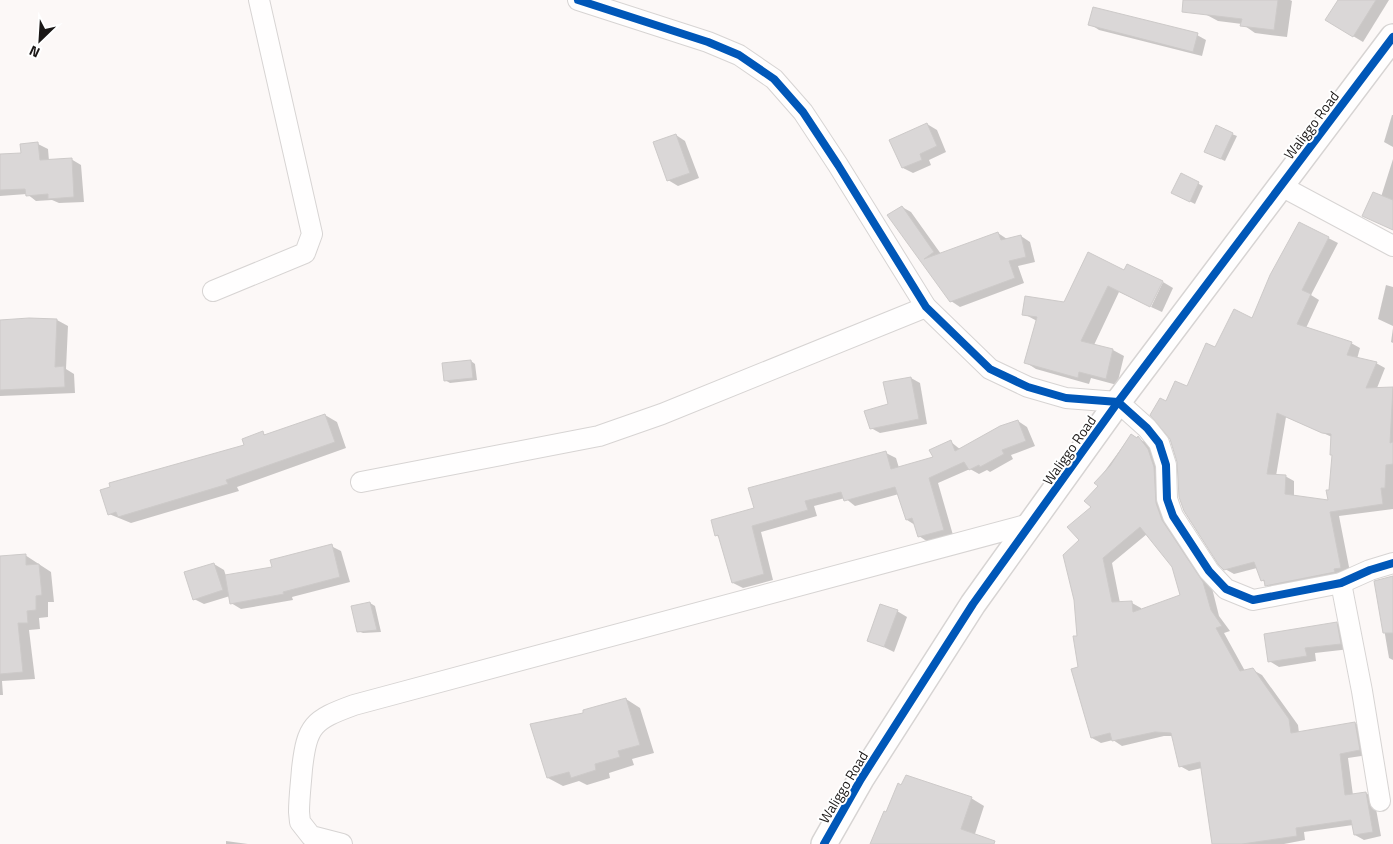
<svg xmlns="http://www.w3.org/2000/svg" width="1393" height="844" font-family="'Titillium Web',sans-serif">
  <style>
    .shadow { fill: #0003; fill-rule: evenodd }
    .building { fill: #dad7d7; stroke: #cdcac9; fill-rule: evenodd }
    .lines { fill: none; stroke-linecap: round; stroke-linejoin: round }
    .minor-casing { stroke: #d7d4d3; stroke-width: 22 }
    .tertiary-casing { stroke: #d7d4d3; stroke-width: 28 }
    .minor { stroke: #fffefe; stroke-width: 20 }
    .tertiary { stroke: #fffefe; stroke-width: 25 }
    .cycleway-casing { stroke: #fff; stroke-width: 11 }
    .cycleway { stroke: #0057b8; stroke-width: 8 }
    .labels { text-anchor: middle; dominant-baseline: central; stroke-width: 4; stroke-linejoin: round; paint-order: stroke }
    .street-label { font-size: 14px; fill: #1a1716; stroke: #fff }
  </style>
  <rect width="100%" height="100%" fill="#fcf8f7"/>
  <g class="shadow">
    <polygon points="1206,0 1290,0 1292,1 1287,37 1255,33 1242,24 1218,21 1205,14"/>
    <polygon points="1339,0 1389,0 1363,42 1353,36"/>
    <polygon points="1090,24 1197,35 1206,40 1202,56 1099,30"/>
    <polygon points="1392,115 1393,115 1393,147 1384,142"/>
    <polygon points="927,124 937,130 946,152 929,160 931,165 913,173 903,168 891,141"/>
    <polygon points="1232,134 1237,136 1225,161 1210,154"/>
    <polygon points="676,135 685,141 699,178 678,186 668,180"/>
    <polygon points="38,144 48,149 49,161 71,159 81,165 84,202 59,203 52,200 36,201 27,194 0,196 0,156 22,154"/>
    <polygon points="1393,159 1393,230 1363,215 1381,197"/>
    <polygon points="1181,175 1203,186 1195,204 1177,195"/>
    <polygon points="902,207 911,212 941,254 998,233 1007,239 1021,236 1030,242 1035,262 1018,266 1024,283 960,307 951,301 889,216"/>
    <path d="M 1299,223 L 1338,243 L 1311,295 L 1319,300 L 1306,328 L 1351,343 L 1360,348 L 1357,359 L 1376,363 L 1385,368 L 1377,388 L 1393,388 L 1393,509 L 1339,516 L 1350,572 L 1275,590 L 1262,580 L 1257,568 L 1234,574 L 1225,569 L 1179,461 L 1166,403 L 1187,388 L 1216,349 L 1252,319 ZM 1286,417 L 1332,437 L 1333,456 L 1329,502 L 1294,497 L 1294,481 L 1285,476 L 1276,476 Z"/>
    <polygon points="1088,254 1149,306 1119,292 1094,345 1113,350 1124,356 1117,385 1091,378 1089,384 1036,369 1025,362 1037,321 1024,314 1064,303"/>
    <polygon points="1163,282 1173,288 1162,312 1151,307"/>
    <polygon points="1386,285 1393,287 1393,326 1378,319"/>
    <polygon points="57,320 68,326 66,369 74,374 75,393 0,396 0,321"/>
    <polygon points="1393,328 1393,343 1391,342"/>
    <polygon points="471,361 475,364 477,380 450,383 445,380"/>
    <polygon points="911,378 920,383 927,424 880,433 871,428"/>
    <polygon points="325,415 337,422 346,448 237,487 239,491 131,523 109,514 246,446 262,433 267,436"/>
    <polygon points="1018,421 1027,427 1035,446 1011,455 1013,459 990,472 987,470 979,474 970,469 938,483 953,535 928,542 919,536 915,525 907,520 899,494 855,506 845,498 814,506 817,516 761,532 773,580 743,588 733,583 720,538 716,535 755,509 886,453 896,458 899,468 934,458 951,442 961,450"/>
    <path d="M 1131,435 L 1147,443 L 1157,455 L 1212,588 L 1219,616 L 1230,631 L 1224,633 L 1245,671 L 1253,670 L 1262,675 L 1298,725 L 1299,733 L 1355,723 L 1364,728 L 1368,755 L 1348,758 L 1353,795 L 1366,793 L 1374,798 L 1381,836 L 1364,840 L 1355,835 L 1353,825 L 1304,832 L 1305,840 L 1284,844 L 1213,844 L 1202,768 L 1189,771 L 1180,766 L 1173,736 L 1164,736 L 1122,746 L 1113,740 L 1101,743 L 1092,738 L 1079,668 L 1078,637 L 1081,541 L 1100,486 L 1096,483 ZM 1147,534 L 1173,567 L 1182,596 L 1141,610 L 1141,608 L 1132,603 L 1120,603 L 1112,563 Z"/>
    <polygon points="331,546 341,551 350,582 292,597 293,600 241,609 231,603 230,596 204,604 194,599 214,564 224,570 226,576 273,568"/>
    <polygon points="25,555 51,572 54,602 48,602 48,617 39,618 40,629 29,630 35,679 2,681 3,695 0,695 0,557"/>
    <polygon points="1393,578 1393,660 1389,658 1376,582"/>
    <polygon points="370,603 375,606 381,632 363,633 358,631"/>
    <polygon points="897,611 907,617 894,652 869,640"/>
    <polygon points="1336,624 1346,629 1350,649 1315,653 1316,661 1279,667 1269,661"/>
    <polygon points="626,699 640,708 654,753 632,759 634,765 609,773 610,778 587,785 579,781 563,786 548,778 585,714"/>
    <polygon points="971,798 984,806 974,837 980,844 872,844"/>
    <polygon points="226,841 248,844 226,844"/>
  </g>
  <g class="building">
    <polygon points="1183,0 1278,0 1274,30 1240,26 1242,19 1182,12"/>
    <polygon points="1338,0 1376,0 1353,37 1325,20"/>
    <polygon points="1093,7 1198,33 1193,52 1088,25"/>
    <polygon points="927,123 937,146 920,154 922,160 902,168 889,140"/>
    <polygon points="1216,125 1233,133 1221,159 1204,152"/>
    <polygon points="676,134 690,173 667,181 653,142"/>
    <polygon points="38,142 40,160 72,158 74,197 48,199 48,194 26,196 25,189 0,190 0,154 21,153 20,144"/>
    <polygon points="1181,173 1199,182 1190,202 1171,193"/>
    <polygon points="1373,192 1393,200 1393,230 1362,216"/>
    <polygon points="902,206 934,252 924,259 998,232 1001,240 1021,235 1026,257 1009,261 1015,278 950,302 887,215"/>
    <path d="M 1299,222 L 1329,237 L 1302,290 L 1311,294 L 1297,324 L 1352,342 L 1347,355 L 1377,362 L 1366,388 L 1393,387 L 1390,443 L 1393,442 L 1393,464 L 1386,465 L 1385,488 L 1381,488 L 1383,504 L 1330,512 L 1341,568 L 1334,569 L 1335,572 L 1265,586 L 1264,580 L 1261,581 L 1254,562 L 1224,570 L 1218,564 L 1184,511 L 1179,497 L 1177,462 L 1170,439 L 1150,415 L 1160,398 L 1166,401 L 1175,381 L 1187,386 L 1206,343 L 1215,347 L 1234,309 L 1252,318 L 1270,275 ZM 1277,413 L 1322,433 L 1331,434 L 1330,455 L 1332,455 L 1329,490 L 1326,490 L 1328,500 L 1285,494 L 1286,475 L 1267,474 Z"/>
    <polygon points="1088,252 1124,270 1127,264 1163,281 1150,307 1108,286 1081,341 1113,349 1106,379 1079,372 1078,378 1024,363 1037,317 1022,315 1025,296 1064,302"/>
    <polygon points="29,318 57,319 55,367 64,366 65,387 0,390 0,320"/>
    <polygon points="471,360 473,378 444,381 442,363"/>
    <polygon points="911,377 919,419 870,429 864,411 888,404 883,382"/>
    <polygon points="325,414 335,442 226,480 228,484 118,517 116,512 108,515 100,490 110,487 109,483 244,445 242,439 263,431 264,435"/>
    <polygon points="1018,420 1026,441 1002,450 1004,454 980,467 979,465 969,470 964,462 929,478 944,530 918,537 912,518 906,520 895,487 844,501 841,492 805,501 808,510 752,526 764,574 732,583 718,535 715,536 711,520 754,508 748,488 886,451 891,469 933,457 929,450 951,440 955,451 957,450 1000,426"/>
    <path d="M 1131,434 L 1137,438 L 1138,436 L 1148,449 L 1154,467 L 1156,503 L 1162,520 L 1203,582 L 1211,610 L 1222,626 L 1216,628 L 1240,671 L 1253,668 L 1289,719 L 1291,733 L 1355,722 L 1360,750 L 1340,754 L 1345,795 L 1366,792 L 1373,832 L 1354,835 L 1351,820 L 1296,828 L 1297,836 L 1242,844 L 1212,844 L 1200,762 L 1179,767 L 1171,733 L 1155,732 L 1112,741 L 1110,733 L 1091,738 L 1071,669 L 1078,667 L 1073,636 L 1077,636 L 1074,600 L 1063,555 L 1079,540 L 1067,527 L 1091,507 L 1084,501 L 1098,486 L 1094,483 L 1110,466 ZM 1140,527 L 1172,567 L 1180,595 L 1133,612 L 1132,601 L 1112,602 L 1103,558 Z"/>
    <polygon points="332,544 340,577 283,592 284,594 230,604 225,575 272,567 270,560"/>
    <polygon points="26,554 26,565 39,564 42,595 36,596 36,610 27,611 28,623 18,623 23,672 0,674 0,556"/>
    <polygon points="214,563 223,590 193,600 184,572"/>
    <polygon points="1393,576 1393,633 1383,633 1374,581"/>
    <polygon points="370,602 377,630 357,632 351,606"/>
    <polygon points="880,604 898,610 884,647 867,641"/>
    <polygon points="1337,622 1341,644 1305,648 1307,656 1268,662 1264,634"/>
    <polygon points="626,698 640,745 618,751 620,757 595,764 596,770 571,778 569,772 547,778 530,724 583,713 583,710"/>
    <polygon points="906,775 972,797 961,829 995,841 994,844 870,844 884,811 886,812 898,783 901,785"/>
  </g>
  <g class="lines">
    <defs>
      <g id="minor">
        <polyline points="578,0 708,42 739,55 774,79 803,112 838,165 926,307 990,369 1028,387 1066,398 1118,402 1147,428 1159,443 1166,465 1167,499 1173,516 1209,571 1226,589 1253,600 1341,583 1370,570 1393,563"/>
        <polyline points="1281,186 1393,246"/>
        <polyline points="213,291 305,253 312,234 259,0"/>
        <polyline points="361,482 599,436 662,414 926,307"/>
        <polyline points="1341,583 1362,691 1380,801"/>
        <path d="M 342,844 L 311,836 L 300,822 L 299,812 C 299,798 301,783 302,769 C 307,725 313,720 354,705 L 1033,523"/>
      </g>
      <polyline id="tertiary" points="824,844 861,779 973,604 1118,402 1393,37"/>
    </defs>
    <use href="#minor" class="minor-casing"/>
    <use href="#tertiary" class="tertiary-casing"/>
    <use href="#minor" class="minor"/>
    <use href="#tertiary" class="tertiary"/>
    <defs>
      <g id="cycleway">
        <polyline points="578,0 708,42 739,55 774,79 803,112 838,165 926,307 990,369 1028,387 1066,398 1118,402 1147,428 1159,443 1166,465 1167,499 1173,516 1209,571 1226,589 1253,600 1341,583 1370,570 1393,563"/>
        <polyline points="824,844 861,779 973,604 1118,402 1393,37"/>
      </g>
    </defs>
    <use href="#cycleway" class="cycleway-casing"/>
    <use href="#cycleway" class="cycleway"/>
  </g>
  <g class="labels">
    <g class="street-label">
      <text transform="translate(1311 125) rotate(-53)">Waliggo Road</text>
      <text transform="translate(1069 450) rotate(-55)">Waliggo Road</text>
      <text transform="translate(843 787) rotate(-59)">Waliggo Road</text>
    </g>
  </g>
  <g transform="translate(40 40) rotate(205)" stroke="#ffffff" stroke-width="4" paint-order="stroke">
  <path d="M0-4L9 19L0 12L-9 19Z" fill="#1a1716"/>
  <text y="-8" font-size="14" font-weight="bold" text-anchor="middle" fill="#1a1716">N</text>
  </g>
</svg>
